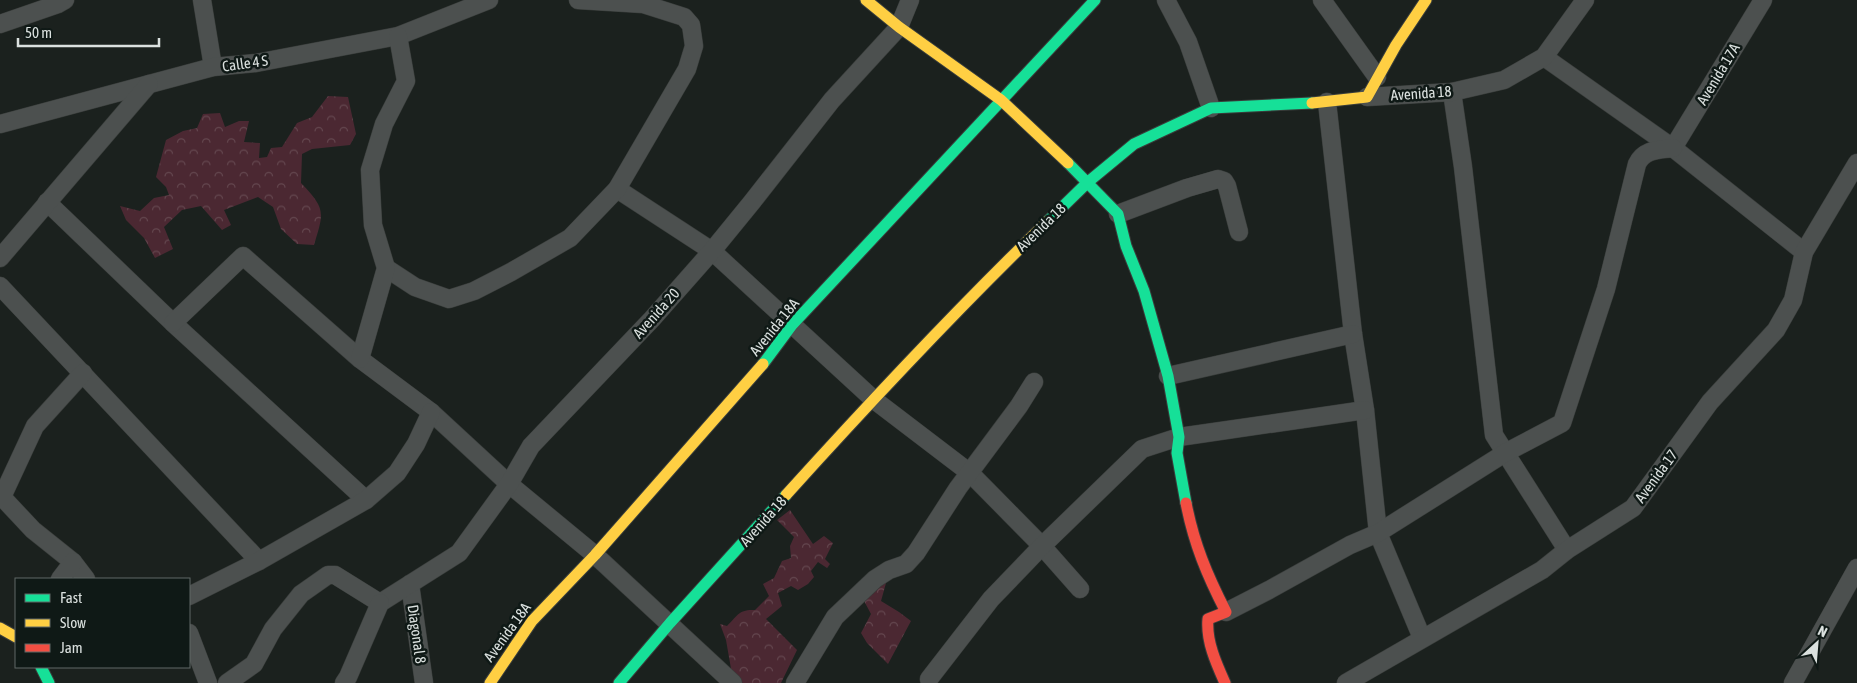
<svg xmlns="http://www.w3.org/2000/svg" width="1857" height="683" font-family="'Asap Condensed',sans-serif">
  <style>
    .forest { fill: url(#forest-crowns) }
    .lines { fill: none; stroke-linecap: round; stroke-linejoin: round }
    .street-casing { stroke: #393d3b; stroke-width: 19 }
    .fast-casing { stroke: #393d3b; stroke-width: 13 }
    .slow-casing { stroke: #393d3b; stroke-width: 13 }
    .jam-casing { stroke: #393d3b; stroke-width: 13 }
    .street { stroke: #4c504f; stroke-width: 18 }
    .fast { stroke: #16e098; stroke-width: 11 }
    .slow { stroke: #ffcf43; stroke-width: 11 }
    .jam { stroke: #f24e42; stroke-width: 11 }
    .labels { text-anchor: middle; dominant-baseline: central; stroke-width: 5; stroke-linejoin: round; paint-order: stroke }
    .street-label { font-size: 15px; fill: #dbe1df; stroke: #0f1916 }
  </style>
  <defs>
    <pattern id="forest-crowns" width="20" height="18" patternUnits="userSpaceOnUse" patternTransform="scale(1.25)"><rect width="20" height="18" fill="#4b2832"/><path d="M2 6a3 3 0 1 1 6 0M12 15a3 3 0 1 1 6 0" fill="none" stroke="#64474f"/></pattern>
  </defs>
  <rect width="100%" height="100%" fill="#1b211e"/>
  <g class="forest">
    <path d="M 328,96 L 348,97 L 356,134 L 350,145 L 312,149 L 302,154 L 301,183 C 326,209 324,212 314,245 L 297,244 L 281,229 L 273,207 L 258,197 L 224,210 L 231,225 L 222,230 L 201,206 L 182,210 L 164,227 L 173,249 L 155,258 L 144,238 L 126,220 L 120,206 L 140,211 L 154,198 L 169,195 L 166,187 L 156,177 L 166,140 L 183,131 L 197,128 L 203,114 L 220,113 L 225,127 L 239,121 L 249,121 L 244,142 L 260,143 L 259,158 L 267,157 L 271,148 L 282,147 L 297,123 L 312,117 Z"/>
    <path d="M 790,510 L 813,544 L 824,536 L 833,543 L 825,559 L 830,564 L 827,568 L 818,562 L 811,571 L 814,577 L 808,584 L 798,590 L 791,586 L 778,593 L 782,606 L 766,619 L 797,650 L 781,683 L 743,683 L 733,680 L 726,640 L 720,624 L 727,626 C 737,616 739,609 755,610 L 769,596 L 763,584 L 774,578 L 782,561 L 791,558 L 790,546 L 794,537 L 777,520 Z"/>
    <polygon points="884,573 886,583 881,601 899,612 911,621 888,664 867,643 861,633 871,614 863,599"/>
  </g>
  <g class="lines">
    <defs>
      <g id="street">
        <polyline points="202,0 213,67"/>
        <polyline points="1166,0 1188,42 1211,108"/>
        <polyline points="1322,0 1377,77"/>
        <polyline points="0,24 58,4 65,0"/>
        <polyline points="1544,57 1673,148 1804,252"/>
        <polyline points="1452,92 1463,167 1494,435 1567,550"/>
        <polyline points="1367,97 1452,92 1504,80 1544,57 1585,0"/>
        <polyline points="1327,102 1353,334 1365,410 1378,533 1422,638"/>
        <polyline points="0,124 213,67 256,63 398,36 489,0"/>
        <polyline points="1673,148 1763,0"/>
        <polyline points="617,189 712,251 873,399 970,473 1042,546 1080,589"/>
        <polyline points="47,202 173,323 366,500"/>
        <polyline points="1118,214 1187,188 1218,179 1224,181 1227,186 1239,232"/>
        <polyline points="0,258 149,84"/>
        <polyline points="386,268 415,287 449,299 474,291 511,272 570,238 617,189 687,69 694,46 691,25 684,17 643,4 578,0"/>
        <polyline points="0,286 259,561"/>
        <polyline points="173,323 243,256 360,359 431,412 509,484 595,555 733,683"/>
        <polyline points="360,359 386,268 373,225 370,170 384,124 406,81 398,36"/>
        <polyline points="83,373 35,426 2,497 33,530 73,562 86,579"/>
        <polyline points="1168,376 1353,334"/>
        <polyline points="60,579 73,562"/>
        <polyline points="410,584 424,683"/>
        <polyline points="189,596 259,561 366,500 397,473 416,444 431,412"/>
        <polyline points="380,603 459,553 509,484 531,446 652,319 712,251 752,202 832,100 899,27 910,0"/>
        <path d="M 1226,612 L 1269,590 L 1350,545 L 1378,533 L 1505,453 L 1562,423 L 1606,289 L 1637,164 C 1644,149 1659,150 1673,148"/>
        <polyline points="189,633 208,683"/>
        <polyline points="929,679 991,599 1042,546 1142,449 1179,437 1365,410"/>
        <polyline points="227,683 254,664 273,629 301,594 328,575 335,575 380,603"/>
        <polyline points="344,683 348,677 380,603"/>
        <polyline points="795,683 835,617 875,579 889,570 906,564 916,553 958,488 1019,406 1034,382"/>
        <polyline points="1346,683 1542,570 1567,550 1633,508 1710,402 1776,330 1793,300 1804,252 1857,163"/>
        <polyline points="1793,683 1857,568"/>
      </g>
      <g id="fast">
        <polyline points="1068,163 1118,214 1126,246 1144,291 1168,376 1179,437 1177,453 1186,503"/>
        <polyline points="1048,221 1088,182 1134,144 1211,108 1312,103"/>
        <polyline points="763,364 792,325 1095,0"/>
        <polyline points="41,667 49,683"/>
        <polyline points="619,683 670,623 786,495"/>
      </g>
      <g id="slow">
        <polyline points="866,0 899,27 1001,100 1068,163"/>
        <polyline points="1312,103 1367,97 1396,45 1426,0"/>
        <path d="M 786,495 C 871,401 957,309 1048,221"/>
        <polyline points="0,628 16,637"/>
        <polyline points="490,683 532,621 595,555 763,364"/>
      </g>
      <path id="jam" d="M 1186,503 C 1194,544 1207,575 1226,612 L 1208,619 C 1206,641 1216,663 1225,683"/>
    </defs>
    <use href="#street" class="street-casing"/>
    <use href="#fast" class="fast-casing"/>
    <use href="#slow" class="slow-casing"/>
    <use href="#jam" class="jam-casing"/>
    <use href="#street" class="street"/>
    <use href="#fast" class="fast"/>
    <use href="#slow" class="slow"/>
    <use href="#jam" class="jam"/>
  </g>
  <g class="labels">
    <g class="street-label">
      <text transform="translate(245 63) rotate(-8)">Calle 4 S</text>
      <text transform="translate(1718 74) rotate(-59)">Avenida 17A</text>
      <text transform="translate(1421 93) rotate(-4)">Avenida 18</text>
      <text transform="translate(1041 227) rotate(-44)">Avenida 18</text>
      <text transform="translate(656 313) rotate(-48)">Avenida 20</text>
      <text transform="translate(774 327) rotate(-51)">Avenida 18A</text>
      <text transform="translate(1656 476) rotate(-54)">Avenida 17</text>
      <text transform="translate(763 521) rotate(-48)">Avenida 18</text>
      <text transform="translate(507 632) rotate(-54)">Avenida 18A</text>
      <text transform="translate(417 634) rotate(82)">Diagonal 8</text>
    </g>
  </g>
  <rect x="15" y="578" width="175" height="90" fill="#0f1916" stroke="#616966"/>
  <rect x="25" y="594" width="25" height="8" fill="#16e098" stroke="#616966"/>
  <text x="60" y="603" font-size="15" fill="#dbe1df">Fast</text>
  <rect x="25" y="619" width="25" height="8" fill="#ffcf43" stroke="#616966"/>
  <text x="60" y="628" font-size="15" fill="#dbe1df">Slow</text>
  <rect x="25" y="644" width="25" height="8" fill="#f24e42" stroke="#616966"/>
  <text x="60" y="653" font-size="15" fill="#dbe1df">Jam</text>
  <g transform="translate(1817 643) rotate(26)" stroke="#0f1916" stroke-width="4" paint-order="stroke">
  <path d="M0-4L9 19L0 12L-9 19Z" fill="#dbe1df"/>
  <text y="-8" font-size="14" font-weight="bold" text-anchor="middle" fill="#dbe1df">N</text>
  </g>
  <path d="M18 38v8h141v-8" fill="none" stroke="#dbe1df" stroke-width="2.5"/>
  <text x="25" y="38" font-size="15" fill="#dbe1df" stroke="#0f1916" stroke-width="4" paint-order="stroke">50 m</text>
</svg>
